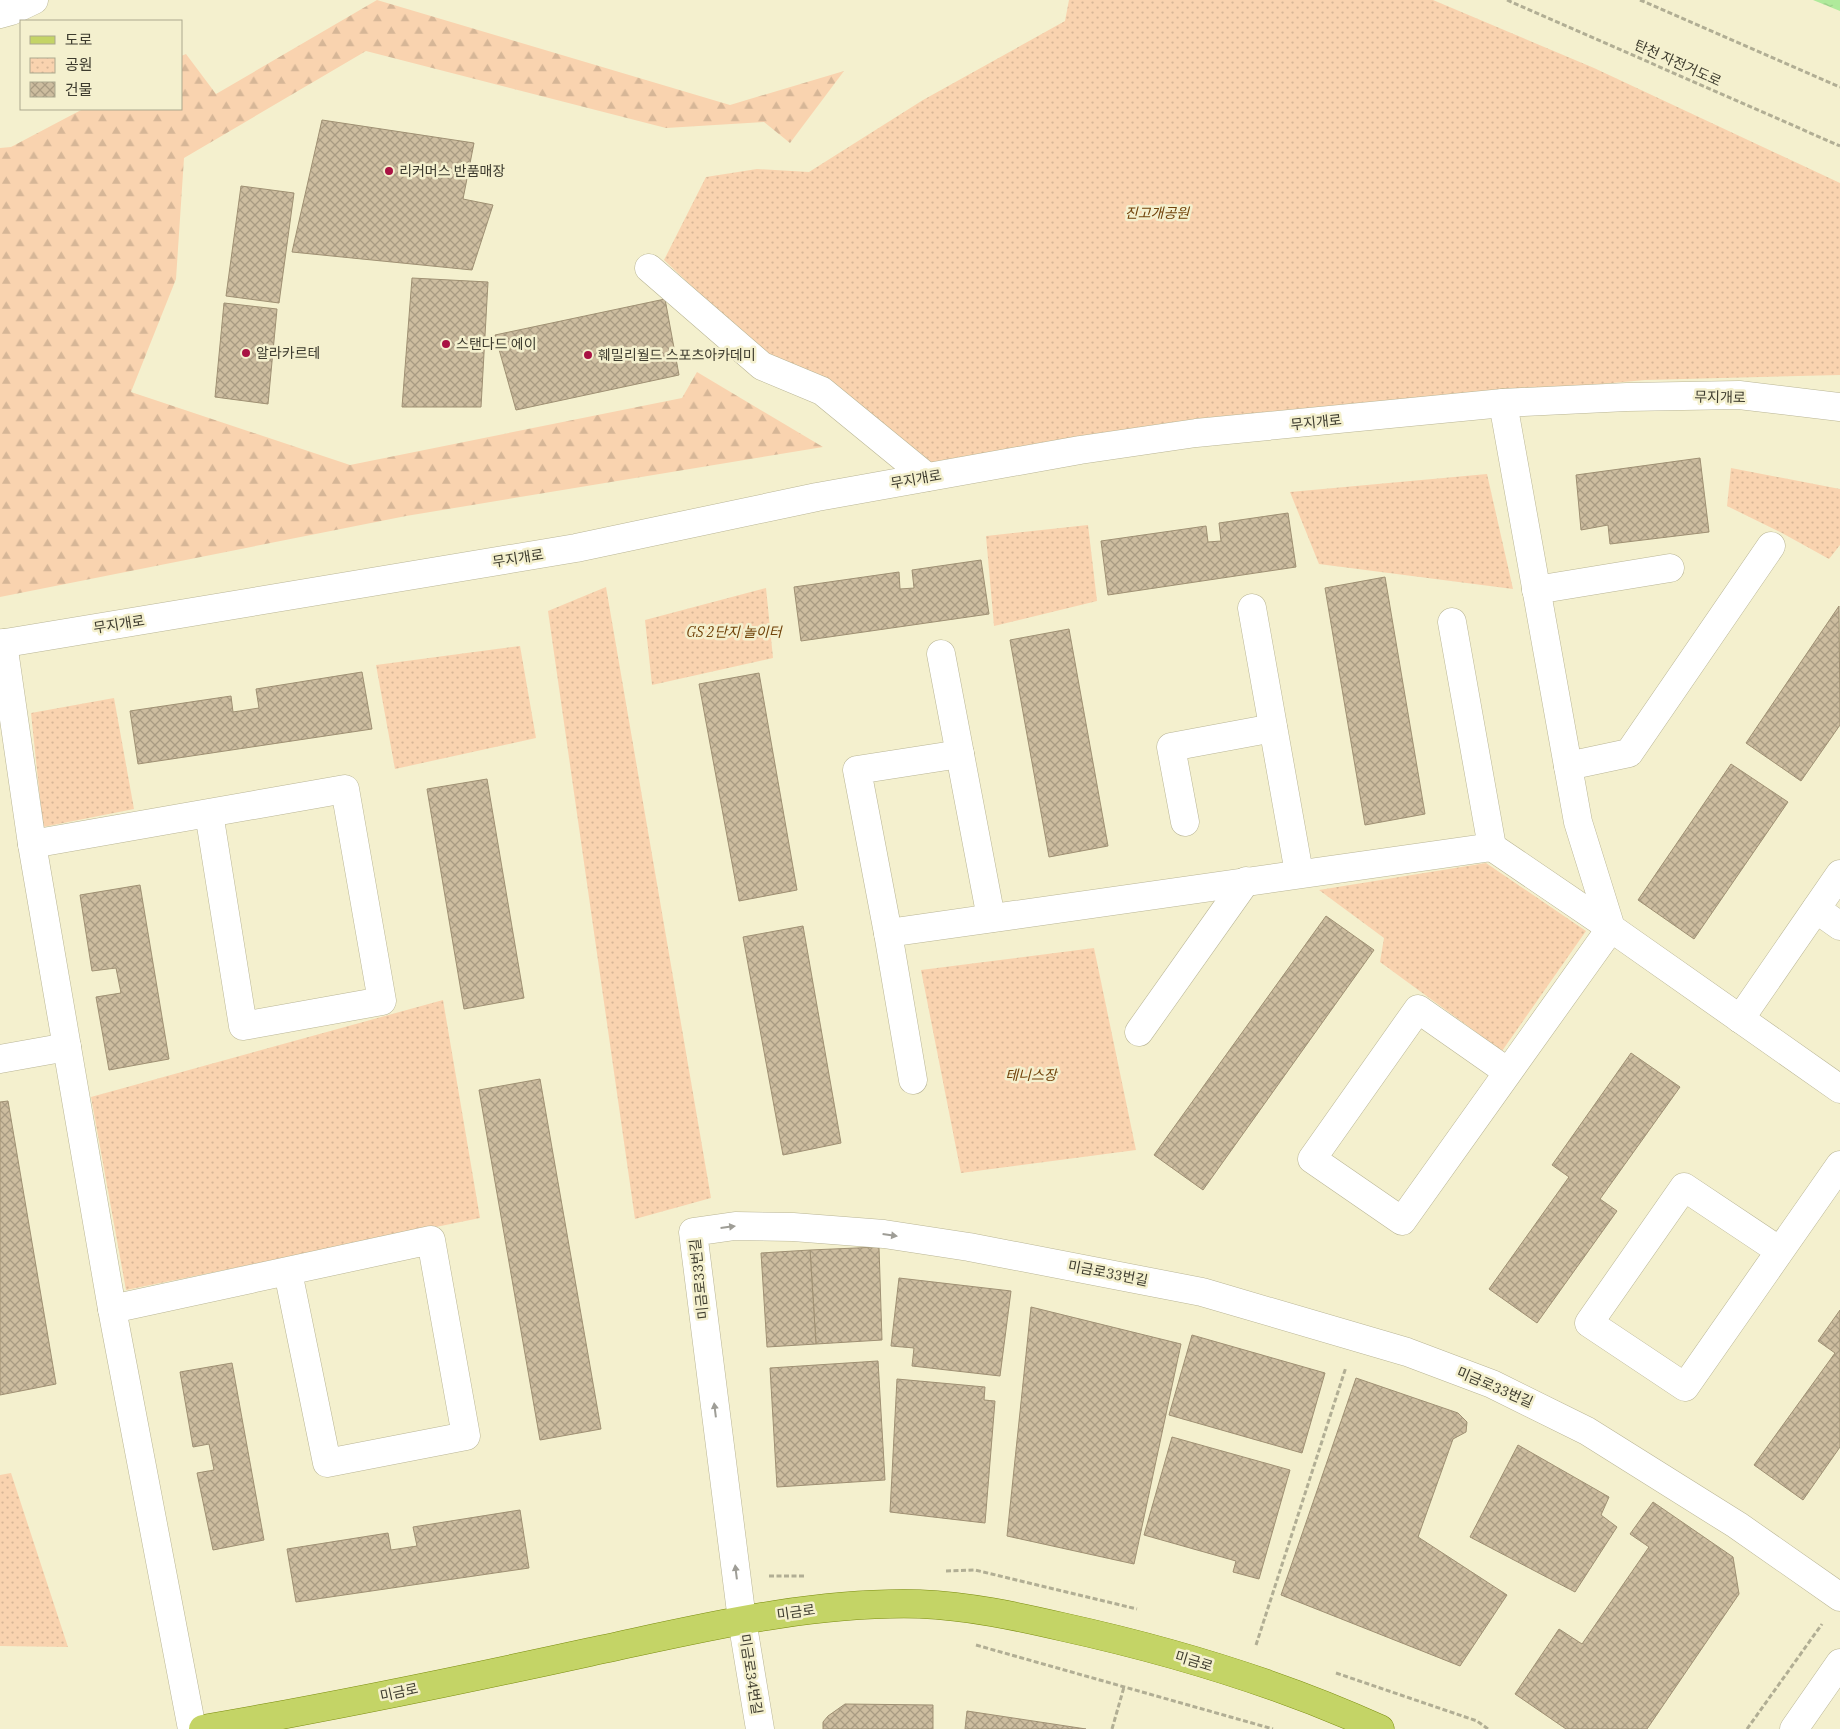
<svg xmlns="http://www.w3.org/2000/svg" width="1840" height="1729" font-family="'IBM Plex Serif','Noto Sans KR',serif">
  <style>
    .forest { fill: url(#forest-firs) }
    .park { fill: url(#park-dots) }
    .water { fill: url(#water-ripples) }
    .building { fill: url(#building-cross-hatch); stroke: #9f9073 }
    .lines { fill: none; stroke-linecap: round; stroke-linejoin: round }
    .minor-casing { stroke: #b9b595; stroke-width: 29 }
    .major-casing { stroke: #7b8c10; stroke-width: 29 }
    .path { stroke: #b1ae94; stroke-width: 3; stroke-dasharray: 5 2.5; stroke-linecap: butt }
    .minor { stroke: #fff; stroke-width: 28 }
    .major { stroke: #c4d466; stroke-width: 28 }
    .oneway { fill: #9e9d96 }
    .poi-dot { fill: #a81243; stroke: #f4f0ce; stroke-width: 2 }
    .labels { text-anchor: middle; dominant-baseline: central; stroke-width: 5; stroke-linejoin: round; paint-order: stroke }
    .street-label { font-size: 14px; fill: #3d3b2e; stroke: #f4f0ce }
    .poi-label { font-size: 14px; fill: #3d3b2e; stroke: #f4f0ce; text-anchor: start }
    .park-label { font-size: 14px; font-style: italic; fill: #71430a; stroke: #f4f0ce }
  </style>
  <defs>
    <pattern id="forest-firs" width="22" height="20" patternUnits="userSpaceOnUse" patternTransform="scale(1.25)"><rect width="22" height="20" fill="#f9d3af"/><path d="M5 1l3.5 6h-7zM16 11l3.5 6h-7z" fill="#d6b697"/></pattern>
    <pattern id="park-dots" width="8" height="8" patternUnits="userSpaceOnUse" patternTransform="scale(1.25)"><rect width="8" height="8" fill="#f9d3af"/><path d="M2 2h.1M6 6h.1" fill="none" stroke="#d6b697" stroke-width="1.8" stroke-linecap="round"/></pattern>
    <pattern id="water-ripples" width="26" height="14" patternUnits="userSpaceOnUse" patternTransform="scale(1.25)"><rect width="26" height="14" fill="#afea9b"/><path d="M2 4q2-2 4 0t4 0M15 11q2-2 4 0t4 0" fill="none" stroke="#97ca86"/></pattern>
    <pattern id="building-cross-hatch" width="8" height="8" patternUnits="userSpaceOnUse" patternTransform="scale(1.25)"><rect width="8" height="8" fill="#cdbd9f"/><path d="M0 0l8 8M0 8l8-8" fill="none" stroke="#a89b82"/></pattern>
  </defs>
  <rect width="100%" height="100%" fill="#f4f0ce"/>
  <polygon class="forest" points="377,0 730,105 844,71 790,143 764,122 666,128 366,51 184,158 176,279 131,392 350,465 682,398 697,372 823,447 406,516 0,597 0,148 11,147 83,109 181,109 181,56 186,54 216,94"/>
  <g class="park">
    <polygon points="1069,0 1433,0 1594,68 1840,183 1840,375 1645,380 1213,419 925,465 764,354 664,260 706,177 757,169 809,172 923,100 1065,21"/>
    <polygon points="1731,468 1840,489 1840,545 1829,559 1782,533 1727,506"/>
    <polygon points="1487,474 1513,589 1319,564 1290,492"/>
    <polygon points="1088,525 1097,601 994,626 986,536"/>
    <polygon points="606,587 711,1198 635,1219 548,611"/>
    <polygon points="766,588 773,658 652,685 645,620"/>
    <polygon points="520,646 536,738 395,769 376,665"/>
    <polygon points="114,698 134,809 43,827 31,713"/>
    <polygon points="1486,863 1586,931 1502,1051 1380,962 1384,938 1319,890"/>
    <polygon points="1094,948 1136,1150 961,1173 921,970"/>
    <polygon points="443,1000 480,1218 126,1290 91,1097"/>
    <polygon points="11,1473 68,1647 0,1646 0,1475"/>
  </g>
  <polygon class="water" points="1813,0 1840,0 1840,11"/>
  <g class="building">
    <polygon points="322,120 474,143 463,199 493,205 472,270 292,252"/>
    <polygon points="241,186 294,193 279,303 226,296"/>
    <polygon points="412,278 488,282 481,407 402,407"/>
    <polygon points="665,299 679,375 516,410 495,335"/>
    <polygon points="224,303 277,309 268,404 215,397"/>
    <polygon points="1700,458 1709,532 1610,544 1608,525 1581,530 1576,475"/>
    <polygon points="1288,513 1296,567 1108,595 1101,541 1206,526 1208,542 1221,541 1219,523"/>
    <polygon points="981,560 989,614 801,641 794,587 899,572 900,589 914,588 912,570"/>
    <polygon points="1385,577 1425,814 1365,825 1325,588"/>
    <polygon points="1839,606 1840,725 1801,781 1746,743"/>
    <polygon points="1069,629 1108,846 1049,857 1010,640"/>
    <polygon points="362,672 372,729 138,764 130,711 231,696 233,712 259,708 256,689"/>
    <polygon points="759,673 797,890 739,901 699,684"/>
    <polygon points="1731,764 1788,802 1694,939 1638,900"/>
    <polygon points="487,779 524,998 464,1009 427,789"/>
    <polygon points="140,885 169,1059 109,1070 96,997 121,993 116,968 92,971 80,895"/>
    <polygon points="1326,916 1374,950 1203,1190 1154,1155"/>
    <polygon points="803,926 841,1143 783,1155 743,937"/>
    <polygon points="1631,1053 1680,1087 1600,1199 1617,1211 1537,1323 1489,1289 1569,1177 1552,1165"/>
    <polygon points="540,1079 601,1429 540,1440 479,1090"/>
    <polygon points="8,1101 56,1384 0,1395 0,1102"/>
    <polygon points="879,1247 882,1340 816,1344 810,1250"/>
    <polygon points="810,1250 816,1344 767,1347 761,1253"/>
    <polygon points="899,1278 1011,1291 1000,1376 912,1366 914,1348 891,1346"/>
    <polygon points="1031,1307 1181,1344 1134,1564 1007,1536"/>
    <polygon points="1840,1310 1840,1447 1803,1500 1754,1465 1835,1353 1818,1341"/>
    <polygon points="1192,1335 1325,1373 1302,1453 1169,1415"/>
    <polygon points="878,1361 885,1480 777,1487 770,1368"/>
    <polygon points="232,1363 264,1540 213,1550 197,1473 214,1470 209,1444 193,1447 180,1372"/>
    <polygon points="1356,1378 1458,1413 1467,1422 1466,1432 1453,1439 1418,1537 1507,1595 1460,1666 1281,1595"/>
    <polygon points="897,1379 985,1387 984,1400 995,1401 985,1523 890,1512"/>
    <polygon points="1172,1437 1290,1470 1259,1579 1233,1572 1236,1561 1144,1535"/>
    <polygon points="1518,1445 1609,1497 1601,1515 1617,1527 1575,1592 1470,1537"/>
    <polygon points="1653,1502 1733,1557 1739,1594 1647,1729 1566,1729 1515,1694 1559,1629 1582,1644 1649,1547 1630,1534"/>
    <polygon points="520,1510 529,1568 296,1602 287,1549 388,1533 391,1550 417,1546 413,1527"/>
    <polygon points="845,1704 933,1705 933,1729 823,1729 823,1722 828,1716"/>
    <polygon points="967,1711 1086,1729 965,1729"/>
  </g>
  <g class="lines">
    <defs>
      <g id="minor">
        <polyline points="0,14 11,11 34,0"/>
        <polyline points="649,268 762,366 822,391 927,477"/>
        <polyline points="1503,403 1578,822 1611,928 1840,1089"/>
        <polyline points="1536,590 1670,568"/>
        <polyline points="1252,608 1299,873"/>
        <polyline points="1452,622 1492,847"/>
        <polyline points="3,643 32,844 112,1309 192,1729"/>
        <polyline points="0,644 576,548 817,497 1080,450 1196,433 1503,403 1627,397 1739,395 1840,407"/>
        <polyline points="941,654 991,918"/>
        <polyline points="1568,766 1629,753 1771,546"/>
        <polyline points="1185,822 1171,747 1273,728"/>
        <polyline points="32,844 345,789 382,1001 243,1026 209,813"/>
        <polyline points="1816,909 1840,926"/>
        <polyline points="888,933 1492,847 1611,928 1402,1221 1312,1159 1418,1009 1508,1072"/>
        <polyline points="1740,1019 1840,874"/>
        <polyline points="1139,1032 1246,881"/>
        <polyline points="0,1059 67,1047"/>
        <polyline points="913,1080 888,933 857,770 960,754"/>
        <polyline points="1780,1251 1684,1187 1589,1323 1685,1387 1840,1165"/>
        <polyline points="112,1309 431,1240 466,1436 327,1463 288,1272"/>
        <polyline points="760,1729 742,1620 693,1232 735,1226 793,1227 884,1234 969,1247 1202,1292 1407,1352 1492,1384 1587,1431 1737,1525 1840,1597"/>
        <polyline points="1794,1729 1840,1663"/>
      </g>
      <path id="major" d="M 203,1729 C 333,1707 462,1680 590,1652 C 699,1629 808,1601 920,1604 C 968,1606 1016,1616 1063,1627 C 1172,1651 1279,1683 1380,1729"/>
    </defs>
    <use href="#minor" class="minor-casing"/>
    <use href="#major" class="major-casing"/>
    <g class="path">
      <polyline points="1507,0 1840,146"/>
      <polyline points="1640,0 1840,87"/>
      <polyline points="946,1571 975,1570 1137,1609"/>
      <polyline points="769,1576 805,1576"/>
      <polyline points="976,1645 1273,1729"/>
      <polyline points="1256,1645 1346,1367"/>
      <polyline points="1336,1673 1477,1721 1488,1729"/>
      <polyline points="1112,1729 1124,1687"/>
      <polyline points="1747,1729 1822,1624"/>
    </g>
    <use href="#minor" class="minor"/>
    <use href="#major" class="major"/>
  </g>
  <defs><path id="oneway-solid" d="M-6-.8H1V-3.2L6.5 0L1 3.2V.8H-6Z" transform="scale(1.25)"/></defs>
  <g class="oneway">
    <use href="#oneway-solid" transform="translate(728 1227) rotate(-7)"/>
    <use href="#oneway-solid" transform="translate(890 1235) rotate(8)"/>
    <use href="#oneway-solid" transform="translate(715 1410) rotate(-97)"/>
    <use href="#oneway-solid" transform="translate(736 1572) rotate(-97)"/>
  </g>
  <g class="poi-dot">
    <circle cx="389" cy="171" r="5"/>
    <circle cx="446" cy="344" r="5"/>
    <circle cx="246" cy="353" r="5"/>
    <circle cx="588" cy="355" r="5"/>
  </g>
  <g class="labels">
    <g class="street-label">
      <text transform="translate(1678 63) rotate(24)">탄천 자전거도로</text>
      <text transform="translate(1720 397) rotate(1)">무지개로</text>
      <text transform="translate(1316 422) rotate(-6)">무지개로</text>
      <text transform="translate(916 479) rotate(-10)">무지개로</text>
      <text transform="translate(518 558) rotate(-9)">무지개로</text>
      <text transform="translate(119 624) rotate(-9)">무지개로</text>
      <text transform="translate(1108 1273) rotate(11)">미금로33번길</text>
      <text transform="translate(699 1279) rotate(-96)">미금로33번길</text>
      <text transform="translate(1495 1387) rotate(23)">미금로33번길</text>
      <text transform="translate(796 1612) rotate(-8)">미금로</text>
      <text transform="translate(1194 1661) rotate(17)">미금로</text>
      <text transform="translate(751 1674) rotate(81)">미금로34번길</text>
      <text transform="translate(399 1692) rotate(-12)">미금로</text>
    </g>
    <g class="poi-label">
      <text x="399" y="171">리커머스 반품매장</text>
      <text x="456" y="344">스탠다드 에이</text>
      <text x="256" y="353">알라카르테</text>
      <text x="598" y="355">훼밀리월드 스포츠아카데미</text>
    </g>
    <g class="park-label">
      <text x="1157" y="213">진고개공원</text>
      <text x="734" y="632">GS 2단지 놀이터</text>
      <text x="1031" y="1075">테니스장</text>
    </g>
  </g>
  <rect x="20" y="20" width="162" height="90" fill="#f4f0ce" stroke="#aba88e"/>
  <rect x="30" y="36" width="25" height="8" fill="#c4d466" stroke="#aba88e"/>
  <text x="65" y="45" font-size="15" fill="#3d3b2e">도로</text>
  <rect x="30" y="58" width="25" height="15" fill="url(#park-dots)" stroke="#aba88e"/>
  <text x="65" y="70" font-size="15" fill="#3d3b2e">공원</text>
  <rect x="30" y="82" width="25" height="15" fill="url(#building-cross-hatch)" stroke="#aba88e"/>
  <text x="65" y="95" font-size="15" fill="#3d3b2e">건물</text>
</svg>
